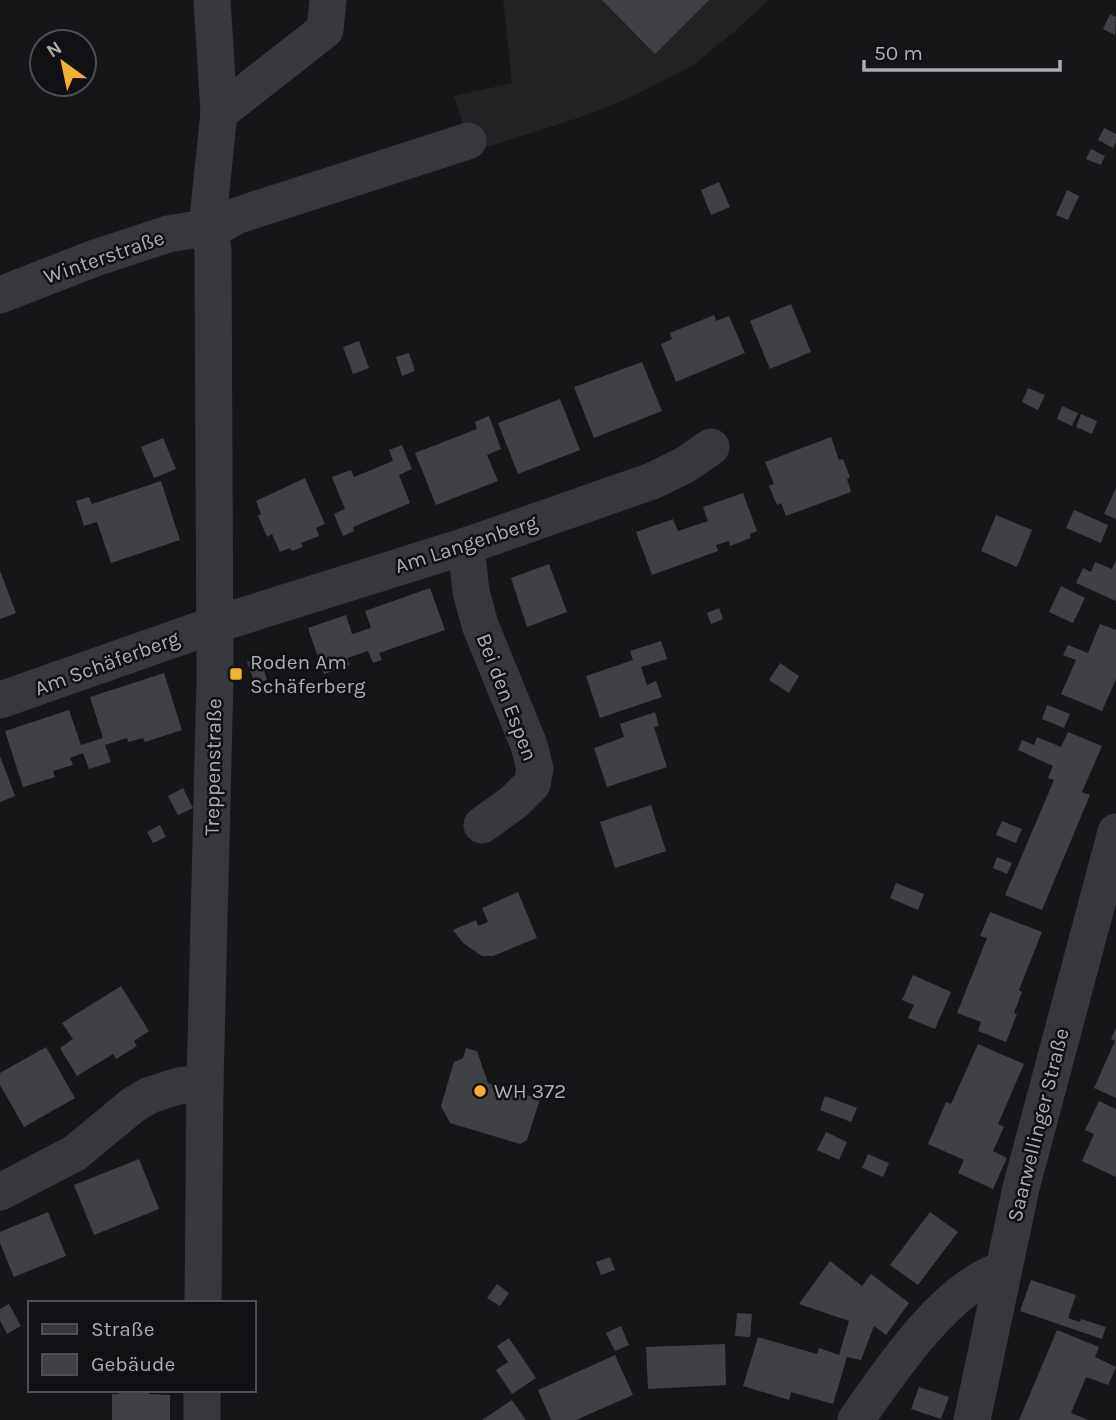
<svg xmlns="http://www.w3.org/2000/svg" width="1116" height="1420" font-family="Karla,sans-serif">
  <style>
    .built { fill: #222225 }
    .building { fill: #404145 }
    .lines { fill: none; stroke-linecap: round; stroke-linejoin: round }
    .minor { stroke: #37383d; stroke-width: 37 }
    .poi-dot { fill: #f2b134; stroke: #111113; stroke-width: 2.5 }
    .labels { text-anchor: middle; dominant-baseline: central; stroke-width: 5; stroke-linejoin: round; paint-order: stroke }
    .street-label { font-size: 21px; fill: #a8adb8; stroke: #111113 }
    .poi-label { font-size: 21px; fill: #a8adb8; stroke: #111113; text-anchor: start }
  </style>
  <rect width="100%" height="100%" fill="#161618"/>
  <polygon class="built" points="503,0 769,0 735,31 692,66 631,97 581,117 472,152 454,96 512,83"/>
  <g class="building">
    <polygon points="602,0 709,0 655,54"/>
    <polygon points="1110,14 1116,17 1115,35 1103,29"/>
    <polygon points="1104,128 1116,134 1116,142 1113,148 1098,140"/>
    <polygon points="1091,149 1105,156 1101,165 1086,159"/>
    <polygon points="719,182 730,207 711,215 701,190"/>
    <polygon points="1067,190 1079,196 1068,220 1056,215"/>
    <polygon points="791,304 811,352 770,369 750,321"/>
    <polygon points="714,315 716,321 729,316 745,353 676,382 661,344 672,339 670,333"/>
    <polygon points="359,341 369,368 353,374 343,347"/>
    <polygon points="409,353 415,371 402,376 396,357"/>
    <polygon points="642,362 662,411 594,438 574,387"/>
    <polygon points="1028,388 1045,395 1038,410 1022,402"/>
    <polygon points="560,399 580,450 518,474 498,423"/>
    <polygon points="1062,406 1078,413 1072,426 1057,419"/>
    <polygon points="1081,414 1097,421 1092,434 1076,427"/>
    <polygon points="489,416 501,449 487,455 498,481 436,505 415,453 477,429 475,422"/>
    <polygon points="831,437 839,460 843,459 850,477 847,479 851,492 786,516 781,503 777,505 769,486 774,484 765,462"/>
    <polygon points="163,438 176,469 154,478 141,447"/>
    <polygon points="402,445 412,469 399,475 410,503 353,527 354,531 343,536 334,514 345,509 332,477 351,470 354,477 393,461 389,450"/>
    <polygon points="305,478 325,524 316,528 319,536 301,543 303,547 292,551 290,548 280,552 272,534 267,537 258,516 261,514 256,501"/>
    <polygon points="161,481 180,540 111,563 97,522 84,526 76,501 89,497 92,504"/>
    <polygon points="1116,488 1116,519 1104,514"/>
    <polygon points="743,493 757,531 750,534 751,538 730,546 729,541 716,545 718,551 652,575 636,532 673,519 678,531 708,521 703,507"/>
    <polygon points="1074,510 1108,525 1101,543 1066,528"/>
    <polygon points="996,515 1032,530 1017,567 981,551"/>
    <polygon points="1116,560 1116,601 1076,583 1083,568 1091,572 1095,562 1112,569"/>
    <polygon points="549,564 567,612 527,627 511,578"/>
    <polygon points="0,571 16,613 0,619"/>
    <polygon points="1061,586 1085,598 1073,623 1049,612"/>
    <polygon points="430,588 445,630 379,653 382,660 373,663 368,651 347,658 350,665 324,674 308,628 346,615 352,634 371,628 365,611"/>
    <polygon points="719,608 723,619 711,624 707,613"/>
    <polygon points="1100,624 1116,630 1116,679 1102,711 1061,694 1076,660 1063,655 1068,645 1088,653"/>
    <polygon points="661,641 667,659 641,667 647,685 656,681 662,697 600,718 586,676 633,660 630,651"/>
    <polygon points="260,658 267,680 255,684 247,662"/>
    <polygon points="780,663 799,676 789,693 769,680"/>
    <polygon points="164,673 182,730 145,742 143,738 128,742 127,738 105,745 111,762 89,769 83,753 70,758 73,765 53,771 55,777 23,787 5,731 69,710 81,745 103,738 90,697"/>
    <polygon points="1047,705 1070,714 1064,728 1042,719"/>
    <polygon points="655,712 659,726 654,727 667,767 607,787 594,748 624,737 620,724"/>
    <polygon points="1068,732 1102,746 1082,792 1090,795 1042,910 1005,895 1054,780 1048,778 1053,766 1018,750 1022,740 1034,745 1037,737 1061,747"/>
    <polygon points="0,756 15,796 0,802"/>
    <polygon points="183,788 193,808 178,815 168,796"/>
    <polygon points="651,805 666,851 615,868 600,822"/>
    <polygon points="1002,821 1022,829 1016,843 996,835"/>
    <polygon points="160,825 166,837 153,843 147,832"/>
    <polygon points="997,857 1012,863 1007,874 993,868"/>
    <polygon points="896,883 924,894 918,910 890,898"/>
    <polygon points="518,892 537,938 493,956 482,956 463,943 453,930 476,920 478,926 488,922 482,908"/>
    <polygon points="990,912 1042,932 1019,990 1022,992 1014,1013 1017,1014 1006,1042 978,1031 981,1022 957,1013 987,938 980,936"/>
    <polygon points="913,975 951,992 935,1029 908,1018 914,1005 902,1000"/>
    <polygon points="121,986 149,1031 134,1041 137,1046 116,1059 113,1054 77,1076 60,1048 73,1039 62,1023"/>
    <polygon points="1116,1028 1116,1098 1094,1088 1115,1041 1111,1039"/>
    <polygon points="978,1044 1024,1064 998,1124 1004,1127 993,1151 1007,1158 993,1189 958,1173 964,1160 928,1144 946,1102 951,1104"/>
    <polygon points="46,1047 75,1098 24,1127 0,1085 0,1073"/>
    <polygon points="466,1048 477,1051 488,1083 540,1099 527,1140 520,1144 450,1123 441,1106 454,1062 463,1058"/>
    <polygon points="825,1096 857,1108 851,1122 820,1110"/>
    <polygon points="1099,1101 1116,1109 1116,1177 1082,1161 1094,1134 1085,1130"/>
    <polygon points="826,1132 847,1142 839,1160 817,1150"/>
    <polygon points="868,1154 889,1163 883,1177 862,1168"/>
    <polygon points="139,1159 159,1209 94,1235 74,1185"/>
    <polygon points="48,1212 66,1256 14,1277 0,1243 0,1232"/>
    <polygon points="930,1212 958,1232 918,1285 890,1265"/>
    <polygon points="610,1257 615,1270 601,1275 596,1262"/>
    <polygon points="830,1261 862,1286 871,1274 909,1303 886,1335 874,1326 861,1360 847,1357 833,1404 791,1392 789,1400 743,1386 758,1337 817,1354 819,1348 839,1355 849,1321 799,1304"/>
    <polygon points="1031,1280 1076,1295 1068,1318 1080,1322 1081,1319 1106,1327 1102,1339 1020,1311"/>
    <polygon points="497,1284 509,1293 500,1306 487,1298"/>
    <polygon points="9,1304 21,1326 7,1334 0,1320 0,1309"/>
    <polygon points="737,1313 752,1314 750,1337 735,1336"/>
    <polygon points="621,1326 629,1345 615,1351 606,1333"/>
    <polygon points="1057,1330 1099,1347 1095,1357 1116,1367 1108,1385 1086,1377 1071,1413 1088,1420 1019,1420"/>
    <polygon points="509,1338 536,1378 512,1394 496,1370 508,1362 497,1346"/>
    <polygon points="725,1344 726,1385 648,1389 646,1347"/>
    <polygon points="615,1355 633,1395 576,1420 551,1420 538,1390"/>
    <polygon points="919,1387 949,1397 941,1419 911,1409"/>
    <polygon points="119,1390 149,1390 149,1394 170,1395 170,1420 112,1420 112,1394 119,1394"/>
    <polygon points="512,1400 526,1420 482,1420"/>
  </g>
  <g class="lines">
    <g class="minor">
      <polyline points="219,113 325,30 328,0"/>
      <polyline points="207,228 219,113 212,0"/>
      <polyline points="210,231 236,216 468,141"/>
      <polyline points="0,295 95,258 168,234 205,228 210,231"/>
      <polyline points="466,546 471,591 480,625 529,745 535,769 532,784 514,802 482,825"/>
      <polyline points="0,700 214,625 466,546 652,481 685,465 711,447"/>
      <polyline points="0,1192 75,1153 133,1105 150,1095 178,1086 205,1083"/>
      <polyline points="203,1303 205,1083 215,679 213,250 210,231"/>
      <polyline points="202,1420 202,1390"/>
      <path d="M 856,1420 C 888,1374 947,1285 1003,1270"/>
      <polyline points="972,1420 1021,1188 1116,832"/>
    </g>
  </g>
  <g class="poi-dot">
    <rect x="229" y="667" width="14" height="14" rx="3.5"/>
    <circle cx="480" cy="1091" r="7"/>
  </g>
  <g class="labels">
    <g class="street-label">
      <text transform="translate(104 257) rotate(-19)">Winterstraße</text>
      <text transform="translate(466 544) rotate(-18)">Am Langenberg</text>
      <text transform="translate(107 663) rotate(-20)">Am Schäferberg</text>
      <text transform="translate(507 697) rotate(69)">Bei den Espen</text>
      <text transform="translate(213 767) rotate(-89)">Treppenstraße</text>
      <text transform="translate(1038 1125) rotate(-76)">Saarwellinger Straße</text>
    </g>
    <g class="poi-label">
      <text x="250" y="662">Roden Am<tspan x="250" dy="24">Schäferberg</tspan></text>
      <text x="494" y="1091">WH 372</text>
    </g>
  </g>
  <rect x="28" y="1301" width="228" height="91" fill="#111113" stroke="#4d4f55" stroke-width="2"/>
  <rect x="42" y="1324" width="35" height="10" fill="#37383d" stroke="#4d4f55" stroke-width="2"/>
  <text x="91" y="1336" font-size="21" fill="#a8adb8">Straße</text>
  <rect x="42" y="1354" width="35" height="21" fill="#404145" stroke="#4d4f55" stroke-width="2"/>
  <text x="91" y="1371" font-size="21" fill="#a8adb8">Gebäude</text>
  <g transform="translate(63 63) rotate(327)"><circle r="33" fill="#111113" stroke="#4d4f55" stroke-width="2"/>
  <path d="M0-5L12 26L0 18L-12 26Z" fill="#f2b134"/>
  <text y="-10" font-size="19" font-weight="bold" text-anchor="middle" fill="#a8adb8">N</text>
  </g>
  <path d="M864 60v10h196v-10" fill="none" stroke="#a8adb8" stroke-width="3.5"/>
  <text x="874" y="60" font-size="21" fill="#a8adb8" stroke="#111113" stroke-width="5" paint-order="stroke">50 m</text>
</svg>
